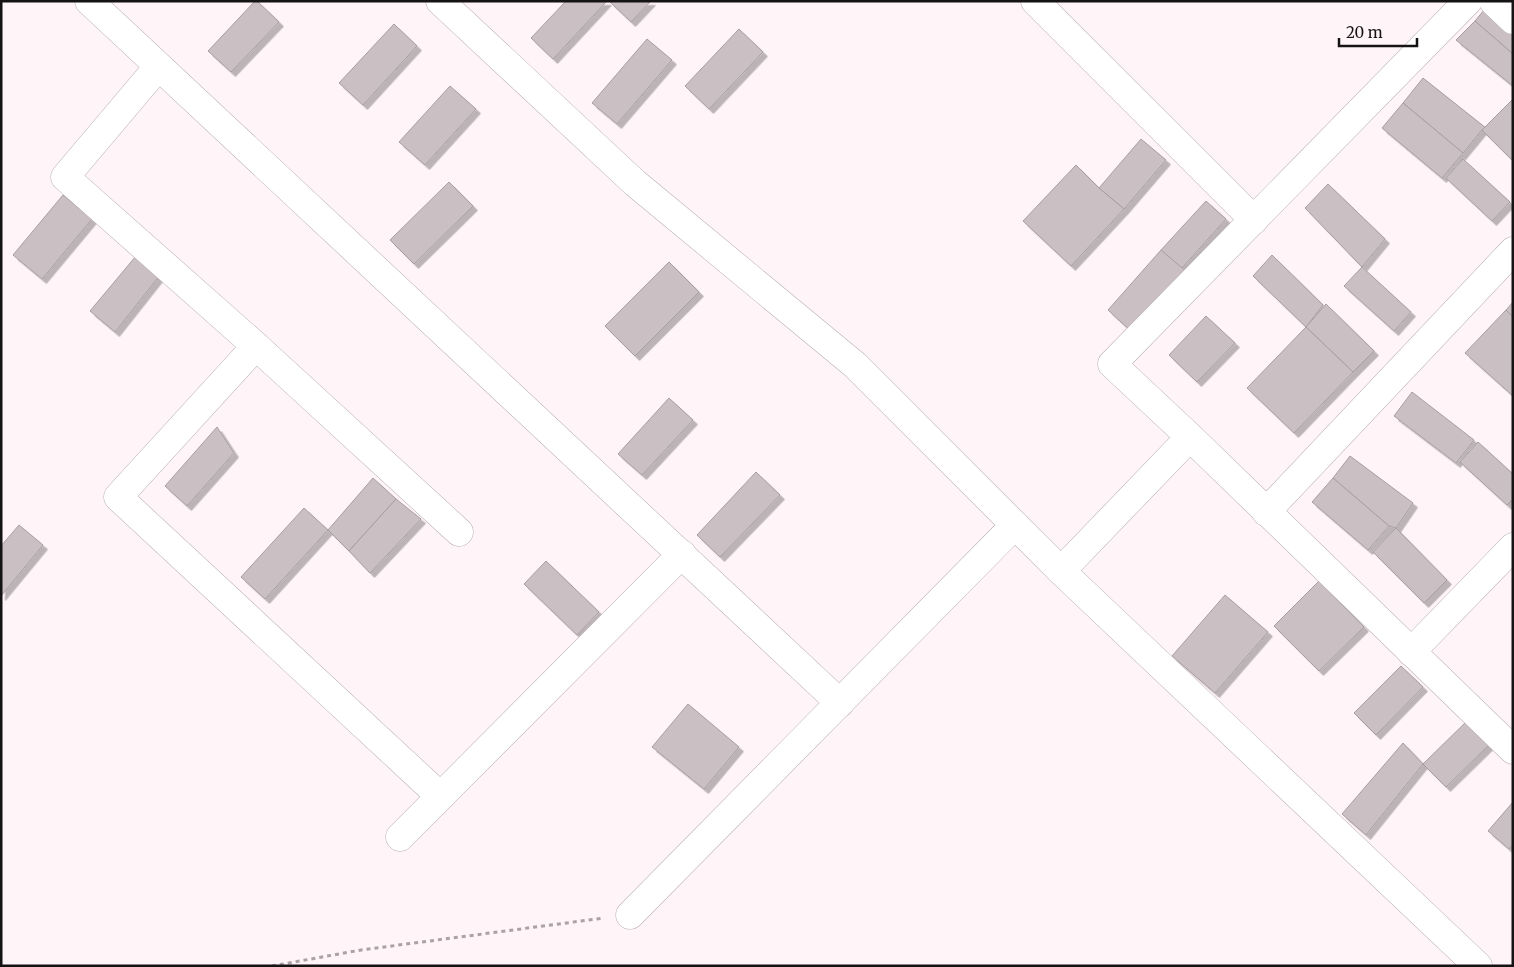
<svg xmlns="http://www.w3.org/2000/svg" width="1514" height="967" font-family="Merriweather,serif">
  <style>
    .building { fill: #cac0c3; stroke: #a89ea1; filter: url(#shadow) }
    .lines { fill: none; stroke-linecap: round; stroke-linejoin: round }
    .minor-casing { stroke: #b8aeb1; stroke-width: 29 }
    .path { stroke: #aaa2a5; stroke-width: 3; stroke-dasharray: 4 4; stroke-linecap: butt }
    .minor { stroke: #fff; stroke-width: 28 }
  </style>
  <defs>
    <filter id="shadow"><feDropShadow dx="4.5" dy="4.5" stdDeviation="0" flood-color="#0004"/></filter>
  </defs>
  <rect width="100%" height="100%" fill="#fff4f8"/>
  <g class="building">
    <polygon points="255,1 257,1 279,22 231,72 208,51"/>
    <polygon points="566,1 607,1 553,59 531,38"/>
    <polygon points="609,1 651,1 631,22"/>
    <polygon points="1489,4 1513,24 1513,54 1475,21"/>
    <polygon points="1475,21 1513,54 1513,86 1456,40"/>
    <polygon points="394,24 417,46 363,105 339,83"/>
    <polygon points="739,29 763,52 709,109 685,86"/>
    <polygon points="647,39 672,60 617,124 592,103"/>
    <polygon points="1423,78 1486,128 1482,130 1463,153 1403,103"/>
    <polygon points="450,86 476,109 425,165 399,142"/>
    <polygon points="1513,99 1513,161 1482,130"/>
    <polygon points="1403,103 1463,153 1442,178 1382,128"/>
    <polygon points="1141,139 1166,160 1124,209 1099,188"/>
    <polygon points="1463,159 1510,202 1492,221 1446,178"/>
    <polygon points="1076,165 1099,188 1124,209 1071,266 1023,221"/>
    <polygon points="449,182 473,206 414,264 390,240"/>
    <polygon points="1328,184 1385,239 1362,267 1305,208"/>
    <polygon points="63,195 92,219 42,279 13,255"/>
    <polygon points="1206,201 1226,219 1181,269 1161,250"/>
    <polygon points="1161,250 1188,273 1133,333 1108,310"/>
    <polygon points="1272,255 1323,305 1306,327 1253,276"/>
    <polygon points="136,256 160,275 115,332 90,311"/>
    <polygon points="669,262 699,292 635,356 605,326"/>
    <polygon points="1362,267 1411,312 1394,331 1344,286"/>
    <polygon points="1513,302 1513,317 1506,310"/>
    <polygon points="1326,304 1374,351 1353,372 1306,327"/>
    <polygon points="1506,310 1513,317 1513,396 1465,353"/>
    <polygon points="1206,316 1235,343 1197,382 1169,355"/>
    <polygon points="1306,327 1353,372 1294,433 1247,388"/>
    <polygon points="1412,392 1474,440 1456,463 1394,416"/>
    <polygon points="669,398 693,420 642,475 618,454"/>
    <polygon points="217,427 234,453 187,506 165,486"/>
    <polygon points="1478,442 1513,474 1513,499 1507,505 1460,462"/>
    <polygon points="1350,456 1413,503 1396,528 1389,526 1333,478"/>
    <polygon points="756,472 780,495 720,557 697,535"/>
    <polygon points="373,478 396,499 349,551 328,530"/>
    <polygon points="1333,478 1389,526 1368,550 1312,502"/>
    <polygon points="396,499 421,519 370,573 349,551"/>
    <polygon points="304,508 328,530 265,599 241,577"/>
    <polygon points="19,525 43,545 1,596 1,546"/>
    <polygon points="1396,528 1447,580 1424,603 1373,552"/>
    <polygon points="546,561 599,612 577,635 524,584"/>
    <polygon points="1319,581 1364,627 1319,671 1274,626"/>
    <polygon points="1225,595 1268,632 1215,693 1172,656"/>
    <polygon points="1401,666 1423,687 1376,735 1354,713"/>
    <polygon points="688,704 739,747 704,789 652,747"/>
    <polygon points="1468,720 1491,743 1446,787 1423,764"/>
    <polygon points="1403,743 1423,764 1366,835 1342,814"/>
    <polygon points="1513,802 1513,844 1509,849 1488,831"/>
  </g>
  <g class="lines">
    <defs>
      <g id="minor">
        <polyline points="89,1 840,703"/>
        <polyline points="440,1 635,183 855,365 1061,571 1478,966"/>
        <polyline points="1035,1 1254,220"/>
        <polyline points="1468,1 1112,364 1190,437 1513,750"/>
        <polyline points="1493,1 1513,20"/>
        <polyline points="158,67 65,177 256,346 459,532"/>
        <polyline points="256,346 118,497 440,796"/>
        <polyline points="1266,512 1513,251"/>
        <polyline points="1061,571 1190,437"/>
        <polyline points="1411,652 1513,547"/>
        <polyline points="400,837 682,554"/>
        <polyline points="630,915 1015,525"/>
      </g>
    </defs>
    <use href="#minor" class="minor-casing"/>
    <polyline class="path" points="272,966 361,950 604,918"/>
    <use href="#minor" class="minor"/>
  </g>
  <rect width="1514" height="967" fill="none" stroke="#161314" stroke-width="5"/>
  <path d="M1339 38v8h78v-8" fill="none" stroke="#161314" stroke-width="2.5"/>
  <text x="1346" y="38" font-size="15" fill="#161314" stroke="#fff4f8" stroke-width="4" paint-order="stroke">20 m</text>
</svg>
